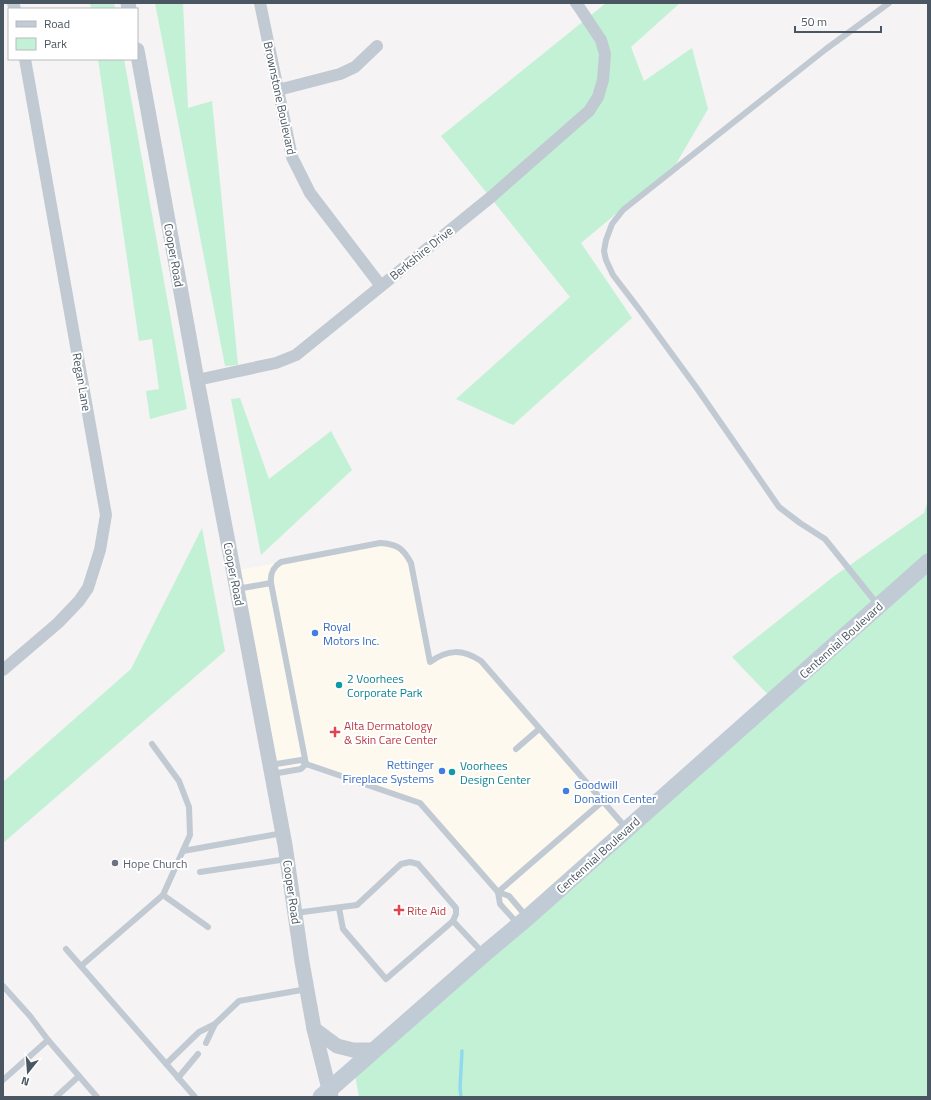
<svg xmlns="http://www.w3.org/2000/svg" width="931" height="1100" font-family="'Titillium Web',sans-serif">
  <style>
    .commercial { fill: #fdf9ef }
    .green { fill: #c3f1d5 }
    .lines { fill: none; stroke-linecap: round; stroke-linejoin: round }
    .stream { stroke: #90daee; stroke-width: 3.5 }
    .service { stroke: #c1cad2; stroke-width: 6 }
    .minor { stroke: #c1cad2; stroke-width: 12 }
    .tertiary { stroke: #c1cad2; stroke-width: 15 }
    .secondary { stroke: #c1cbd6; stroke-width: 17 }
    .shop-dot { fill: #3f7fe0; stroke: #fff; stroke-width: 1.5 }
    .culture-dot { fill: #0f9aa8; stroke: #fff; stroke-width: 1.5 }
    .health-dot { fill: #e0444e; stroke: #fff; stroke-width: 1.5 }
    .worship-dot { fill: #6b7280; stroke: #fff; stroke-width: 1.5 }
    .labels { text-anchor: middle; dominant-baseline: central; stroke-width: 4; stroke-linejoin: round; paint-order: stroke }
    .street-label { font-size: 12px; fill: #4a5661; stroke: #fff }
    .shop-label { font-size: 12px; fill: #366cbe; stroke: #fff; text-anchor: start }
    .culture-label { font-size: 12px; fill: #0d838f; stroke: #fff; text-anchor: start }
    .health-label { font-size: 12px; fill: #be3a42; stroke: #fff; text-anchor: start }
    .worship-label { font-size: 12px; fill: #5b616d; stroke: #fff; text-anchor: start }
  </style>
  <rect width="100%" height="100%" fill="#f5f3f3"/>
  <polygon class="commercial" points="380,543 390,544 406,554 430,661 449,652 481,661 627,829 519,925 500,904 497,892 420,803 306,764 301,769 272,774 234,571"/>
  <g class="green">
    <polygon points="90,3 114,3 115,9 91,9"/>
    <polygon points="155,3 183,3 188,108 212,101 238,365 225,366"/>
    <polygon points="606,3 680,3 631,47 644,81 692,48 708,109 676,164 581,243 632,318 513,425 456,399 570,297 441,136"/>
    <polygon points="98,59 124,59 187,409 150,419 146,391 159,389 152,339 139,341"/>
    <polygon points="240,398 269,479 331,431 352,470 261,555 231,399"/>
    <polygon points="928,500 928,1097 359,1097 354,1069 776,703 732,657 833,577 924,513"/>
    <polygon points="202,528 225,651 3,843 3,782 131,669"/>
  </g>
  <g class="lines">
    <polyline class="stream" points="461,1097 460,1088 462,1051"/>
    <g class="service">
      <polyline points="237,589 271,583"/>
      <polyline points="878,605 825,539 800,523 779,507 696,387 639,309 613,275 606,260 604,251 606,240 612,224 623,210 826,49 889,3"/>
      <polyline points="516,749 539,729"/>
      <path d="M 306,764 L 271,583 C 270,573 273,567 281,562 L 380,543 C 397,544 403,548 411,563 L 430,662 C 448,649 462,649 481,661 L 627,829"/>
      <polyline points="270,765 301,760 306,764 420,803 498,892 500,904 518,924"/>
      <polyline points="272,774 301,769 306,764"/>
      <polyline points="183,851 283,833"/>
      <polyline points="200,872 287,859"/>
      <polyline points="498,892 603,801"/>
      <polyline points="498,892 509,896 526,916"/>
      <polyline points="163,895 208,927"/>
      <polyline points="295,913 357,905 401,864 410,862 418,864 456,908 456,914 453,921 386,979 343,929 339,908"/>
      <polyline points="453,921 483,953"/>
      <polyline points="66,949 195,1097"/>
      <polyline points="81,966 163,895 190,835 189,807 179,781 152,744"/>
      <polyline points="3,986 30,1016 48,1040 97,1097"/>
      <polyline points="206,1043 215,1024"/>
      <polyline points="166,1064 199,1032 215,1024 239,1001 307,989"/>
      <polyline points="178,1078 198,1054"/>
      <polyline points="3,1080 48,1040"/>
      <polyline points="56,1097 79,1076"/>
    </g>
    <g class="minor">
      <polyline points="13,3 15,9"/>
      <polyline points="260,3 292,157 310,193 381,286"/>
      <polyline points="278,90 340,74 355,67 377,46"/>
      <polyline points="197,380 276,363 296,355 491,197 589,111 598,97 603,80 605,54 601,40 579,7 576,3"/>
      <polyline points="3,670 58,623 79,601 88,588 100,550 106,515 25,59"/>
    </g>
    <g class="tertiary">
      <polyline points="128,3 129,9"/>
      <polyline points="137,50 197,380 248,647 285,845 302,962 314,1029 331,1097"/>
      <polyline points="314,1029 337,1046 353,1050 374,1050"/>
    </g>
    <polyline class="secondary" points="321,1097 484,954 527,918 928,562"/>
  </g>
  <g class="shop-dot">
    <circle cx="315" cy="633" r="4"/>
    <circle cx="442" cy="771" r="4"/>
    <circle cx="566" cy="791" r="4"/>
  </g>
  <g class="culture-dot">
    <circle cx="339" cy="685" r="4"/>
    <circle cx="452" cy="772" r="4"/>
  </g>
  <g class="health-dot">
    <path d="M333 726h4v4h4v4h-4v4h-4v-4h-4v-4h4z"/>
    <path d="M397 904h4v4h4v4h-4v4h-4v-4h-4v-4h4z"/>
  </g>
  <circle class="worship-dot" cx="115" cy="863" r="4"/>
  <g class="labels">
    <g class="street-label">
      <text transform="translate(280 98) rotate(78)">Brownstone Boulevard</text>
      <text transform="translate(421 253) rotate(-39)">Berkshire Drive</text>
      <text transform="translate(174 255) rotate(80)">Cooper Road</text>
      <text transform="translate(82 382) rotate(80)">Regan Lane</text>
      <text transform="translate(234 574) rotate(79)">Cooper Road</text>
      <text transform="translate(841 640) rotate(-42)">Centennial Boulevard</text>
      <text transform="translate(598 855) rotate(-42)">Centennial Boulevard</text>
      <text transform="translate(292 892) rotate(82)">Cooper Road</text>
    </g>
    <g class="shop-label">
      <text x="323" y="626">Royal<tspan x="323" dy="14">Motors Inc.</tspan></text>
      <text x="434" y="764" text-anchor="end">Rettinger<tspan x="434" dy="14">Fireplace Systems</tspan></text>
      <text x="574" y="784">Goodwill<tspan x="574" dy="14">Donation Center</tspan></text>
    </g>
    <g class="culture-label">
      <text x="347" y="678">2 Voorhees<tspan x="347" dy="14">Corporate Park</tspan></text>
      <text x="460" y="765">Voorhees<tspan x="460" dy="14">Design Center</tspan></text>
    </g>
    <g class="health-label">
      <text x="344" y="725">Alta Dermatology<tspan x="344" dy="14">&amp; Skin Care Center</tspan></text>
      <text x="407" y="910">Rite Aid</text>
    </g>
    <g class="worship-label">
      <text x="123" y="863">Hope Church</text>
    </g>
  </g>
  <rect width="931" height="1100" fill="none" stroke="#4a5661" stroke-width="8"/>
  <rect x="8" y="8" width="130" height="52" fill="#ffffff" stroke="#b7bbc0"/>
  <rect x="16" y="21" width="20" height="6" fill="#c1cbd6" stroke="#b7bbc0"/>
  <text x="44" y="28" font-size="12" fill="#4a5661">Road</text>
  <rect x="16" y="38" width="20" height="12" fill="#c3f1d5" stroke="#b7bbc0"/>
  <text x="44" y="48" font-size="12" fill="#4a5661">Park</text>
  <g transform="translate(28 1072) rotate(197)" stroke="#ffffff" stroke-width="3" paint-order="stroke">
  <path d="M0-3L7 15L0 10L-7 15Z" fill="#4a5661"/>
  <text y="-6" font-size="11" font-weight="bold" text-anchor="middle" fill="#4a5661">N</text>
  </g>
  <path d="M795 26v6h86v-6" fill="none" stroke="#4a5661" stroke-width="2"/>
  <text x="801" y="26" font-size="12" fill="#4a5661" stroke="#ffffff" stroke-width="3" paint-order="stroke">50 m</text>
</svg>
